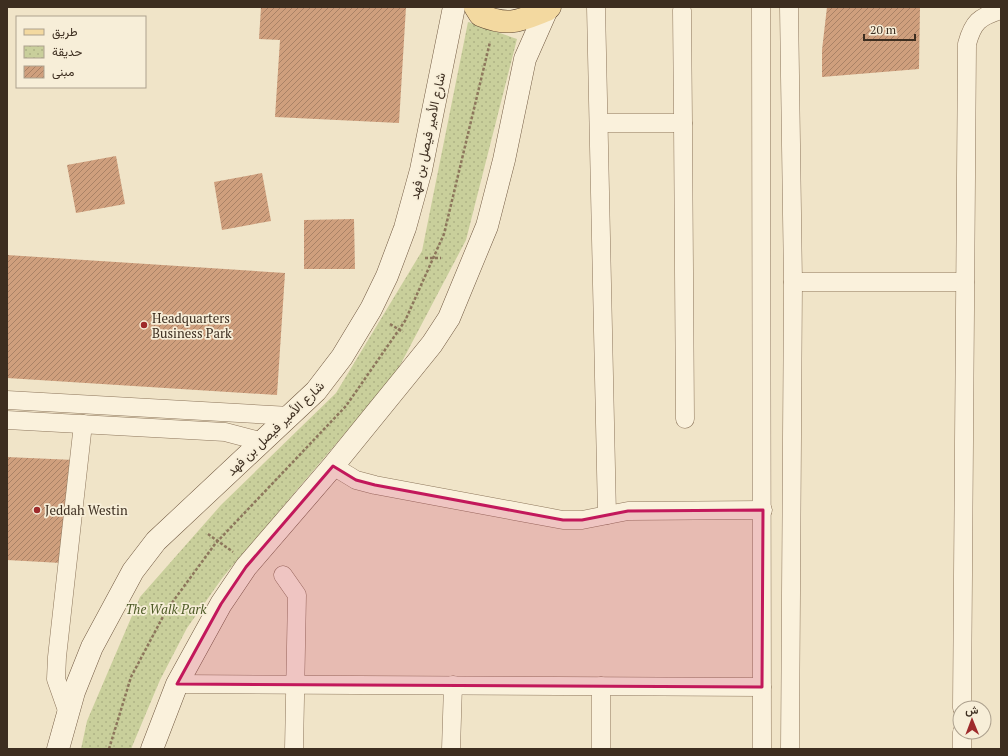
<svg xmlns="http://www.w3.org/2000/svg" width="1008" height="756" font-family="'PT Serif',Vazirmatn,serif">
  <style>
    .park { fill: url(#park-dots) }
    .building { fill: url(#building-hatch) }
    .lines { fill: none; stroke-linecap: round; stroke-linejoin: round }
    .street-casing { stroke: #8d765c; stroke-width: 19 }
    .secondary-casing { stroke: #6f573f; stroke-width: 23 }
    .primary-casing { stroke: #5b4430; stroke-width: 23 }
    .path { stroke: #8d765c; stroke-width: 2.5; stroke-dasharray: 3 2; stroke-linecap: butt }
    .street { stroke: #faf1dc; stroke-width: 18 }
    .secondary { stroke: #faf1dc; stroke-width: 22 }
    .primary { stroke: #f3d9a0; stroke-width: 22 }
    .marked { fill: #c2185b; fill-opacity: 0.2; stroke: #c2185b; stroke-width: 3; stroke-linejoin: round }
    .poi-dot { fill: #9e2a2b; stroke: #f7eed8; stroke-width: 1.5 }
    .labels { text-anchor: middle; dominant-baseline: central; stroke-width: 3.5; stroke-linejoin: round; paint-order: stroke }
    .street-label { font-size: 13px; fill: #3d2e20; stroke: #f7eed8 }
    .poi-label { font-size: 13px; fill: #3d2e20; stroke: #f7eed8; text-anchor: start }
    .park-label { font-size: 13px; font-style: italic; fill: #4d5a26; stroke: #f7eed8 }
  </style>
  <defs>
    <pattern id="park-dots" width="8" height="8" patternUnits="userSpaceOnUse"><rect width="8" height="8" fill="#c9cf9b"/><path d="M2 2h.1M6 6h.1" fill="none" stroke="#aeb285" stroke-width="1.8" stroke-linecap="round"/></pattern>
    <pattern id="building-hatch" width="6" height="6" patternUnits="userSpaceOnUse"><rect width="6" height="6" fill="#cf9f7d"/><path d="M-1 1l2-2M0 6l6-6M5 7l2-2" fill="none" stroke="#a98266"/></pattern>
  </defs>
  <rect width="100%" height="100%" fill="#f0e4c8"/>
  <polygon class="park" points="468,22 517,39 466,240 396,373 223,577 187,628 160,680 131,749 81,749 87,721 140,597 221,505 336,393 422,251"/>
  <g class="building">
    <polygon points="261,7 406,7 399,123 275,117 280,40 259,39"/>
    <polygon points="827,7 920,7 919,69 822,77 822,50"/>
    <polygon points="116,156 125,204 76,213 67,165"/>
    <polygon points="262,173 271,221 222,230 214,182"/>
    <polygon points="354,219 355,269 304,269 304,220"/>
    <polygon points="7,255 285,273 277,395 7,378"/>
    <polygon points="7,457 74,460 61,563 7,560"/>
  </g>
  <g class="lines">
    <defs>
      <g id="street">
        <polyline points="596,7 607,515"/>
        <polyline points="761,7 762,749"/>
        <polyline points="789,7 793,282 790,749"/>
        <polyline points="682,10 683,123"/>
        <polyline points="599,123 683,123 685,419"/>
        <polyline points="793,282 965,282"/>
        <polyline points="7,400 290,416"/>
        <polyline points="7,420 225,432 263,442"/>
        <polyline points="333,466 356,480 375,485 563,520 582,520 628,511 763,510"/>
        <polyline points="283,575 297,595 294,749"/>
        <polyline points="177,684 762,687"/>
        <path d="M 962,708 L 967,44 C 973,22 979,17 1001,10"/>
        <polyline points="68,713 56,679 57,657 83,424"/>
        <polyline points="451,749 453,685"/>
        <polyline points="601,749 601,686"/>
        <polyline points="962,749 962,732"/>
      </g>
      <g id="secondary">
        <polyline points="58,749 74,692 92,647 133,571 156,541 316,391 342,357 371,309 387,276 405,228 421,170 454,7"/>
        <polyline points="152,749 177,684 221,604 246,567 333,466 411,370 432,344 449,318 487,226 504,160 525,59 548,7"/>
      </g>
      <path id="primary" d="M 475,7 L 480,15 C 509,27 519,21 547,10 L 550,7"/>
    </defs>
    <use href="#street" class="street-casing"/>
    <use href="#secondary" class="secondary-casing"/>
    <use href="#primary" class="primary-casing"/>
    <g class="path">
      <polyline points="425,258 441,258"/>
      <polyline points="390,324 403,332"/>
      <polyline points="208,534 233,552"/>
      <polyline points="109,749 131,677 166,611 215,544 346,406 405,321 444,234 490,42"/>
    </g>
    <use href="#street" class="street"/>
    <use href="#secondary" class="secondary"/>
    <use href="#primary" class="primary"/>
  </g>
  <path class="marked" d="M 333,466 L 356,480 L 375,485 L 563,520 L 582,520 L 628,511 L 763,510 L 762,687 L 177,684 L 221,604 L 246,567 Z"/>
  <g class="poi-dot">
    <circle cx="144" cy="325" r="4"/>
    <circle cx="37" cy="510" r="4"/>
  </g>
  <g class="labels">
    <g class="street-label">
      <text transform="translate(427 136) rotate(-78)">شارع الأمير فيصل بن فهد</text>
      <text transform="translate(275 428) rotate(-44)">شارع الأمير فيصل بن فهد</text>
    </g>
    <g class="poi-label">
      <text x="152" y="318">Headquarters<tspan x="152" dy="15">Business Park</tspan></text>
      <text x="45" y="510">Jeddah Westin</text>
    </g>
    <g class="park-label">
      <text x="166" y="609">The Walk Park</text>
    </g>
  </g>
  <rect width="1008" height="756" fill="none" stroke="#3d2e20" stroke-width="16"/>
  <rect x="16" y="16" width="130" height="72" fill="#f7eed8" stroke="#ada18e"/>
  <rect x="24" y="29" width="20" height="6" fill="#f3d9a0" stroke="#ada18e"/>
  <text x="52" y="36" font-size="12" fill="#3d2e20">طريق</text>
  <rect x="24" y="46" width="20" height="12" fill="url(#park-dots)" stroke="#ada18e"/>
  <text x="52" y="56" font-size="12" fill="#3d2e20">حديقة</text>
  <rect x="24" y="66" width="20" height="12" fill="url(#building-hatch)" stroke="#ada18e"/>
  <text x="52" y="76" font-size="12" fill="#3d2e20">مبنى</text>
  <g transform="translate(972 720) rotate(359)"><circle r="19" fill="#f7eed8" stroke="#ada18e"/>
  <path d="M0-3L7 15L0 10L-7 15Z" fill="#9e2a2b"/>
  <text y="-6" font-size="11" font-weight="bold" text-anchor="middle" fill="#3d2e20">ش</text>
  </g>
  <path d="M864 34v6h51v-6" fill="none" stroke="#3d2e20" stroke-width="2"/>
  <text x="870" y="34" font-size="12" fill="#3d2e20" stroke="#f7eed8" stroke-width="3" paint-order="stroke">20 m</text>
</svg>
